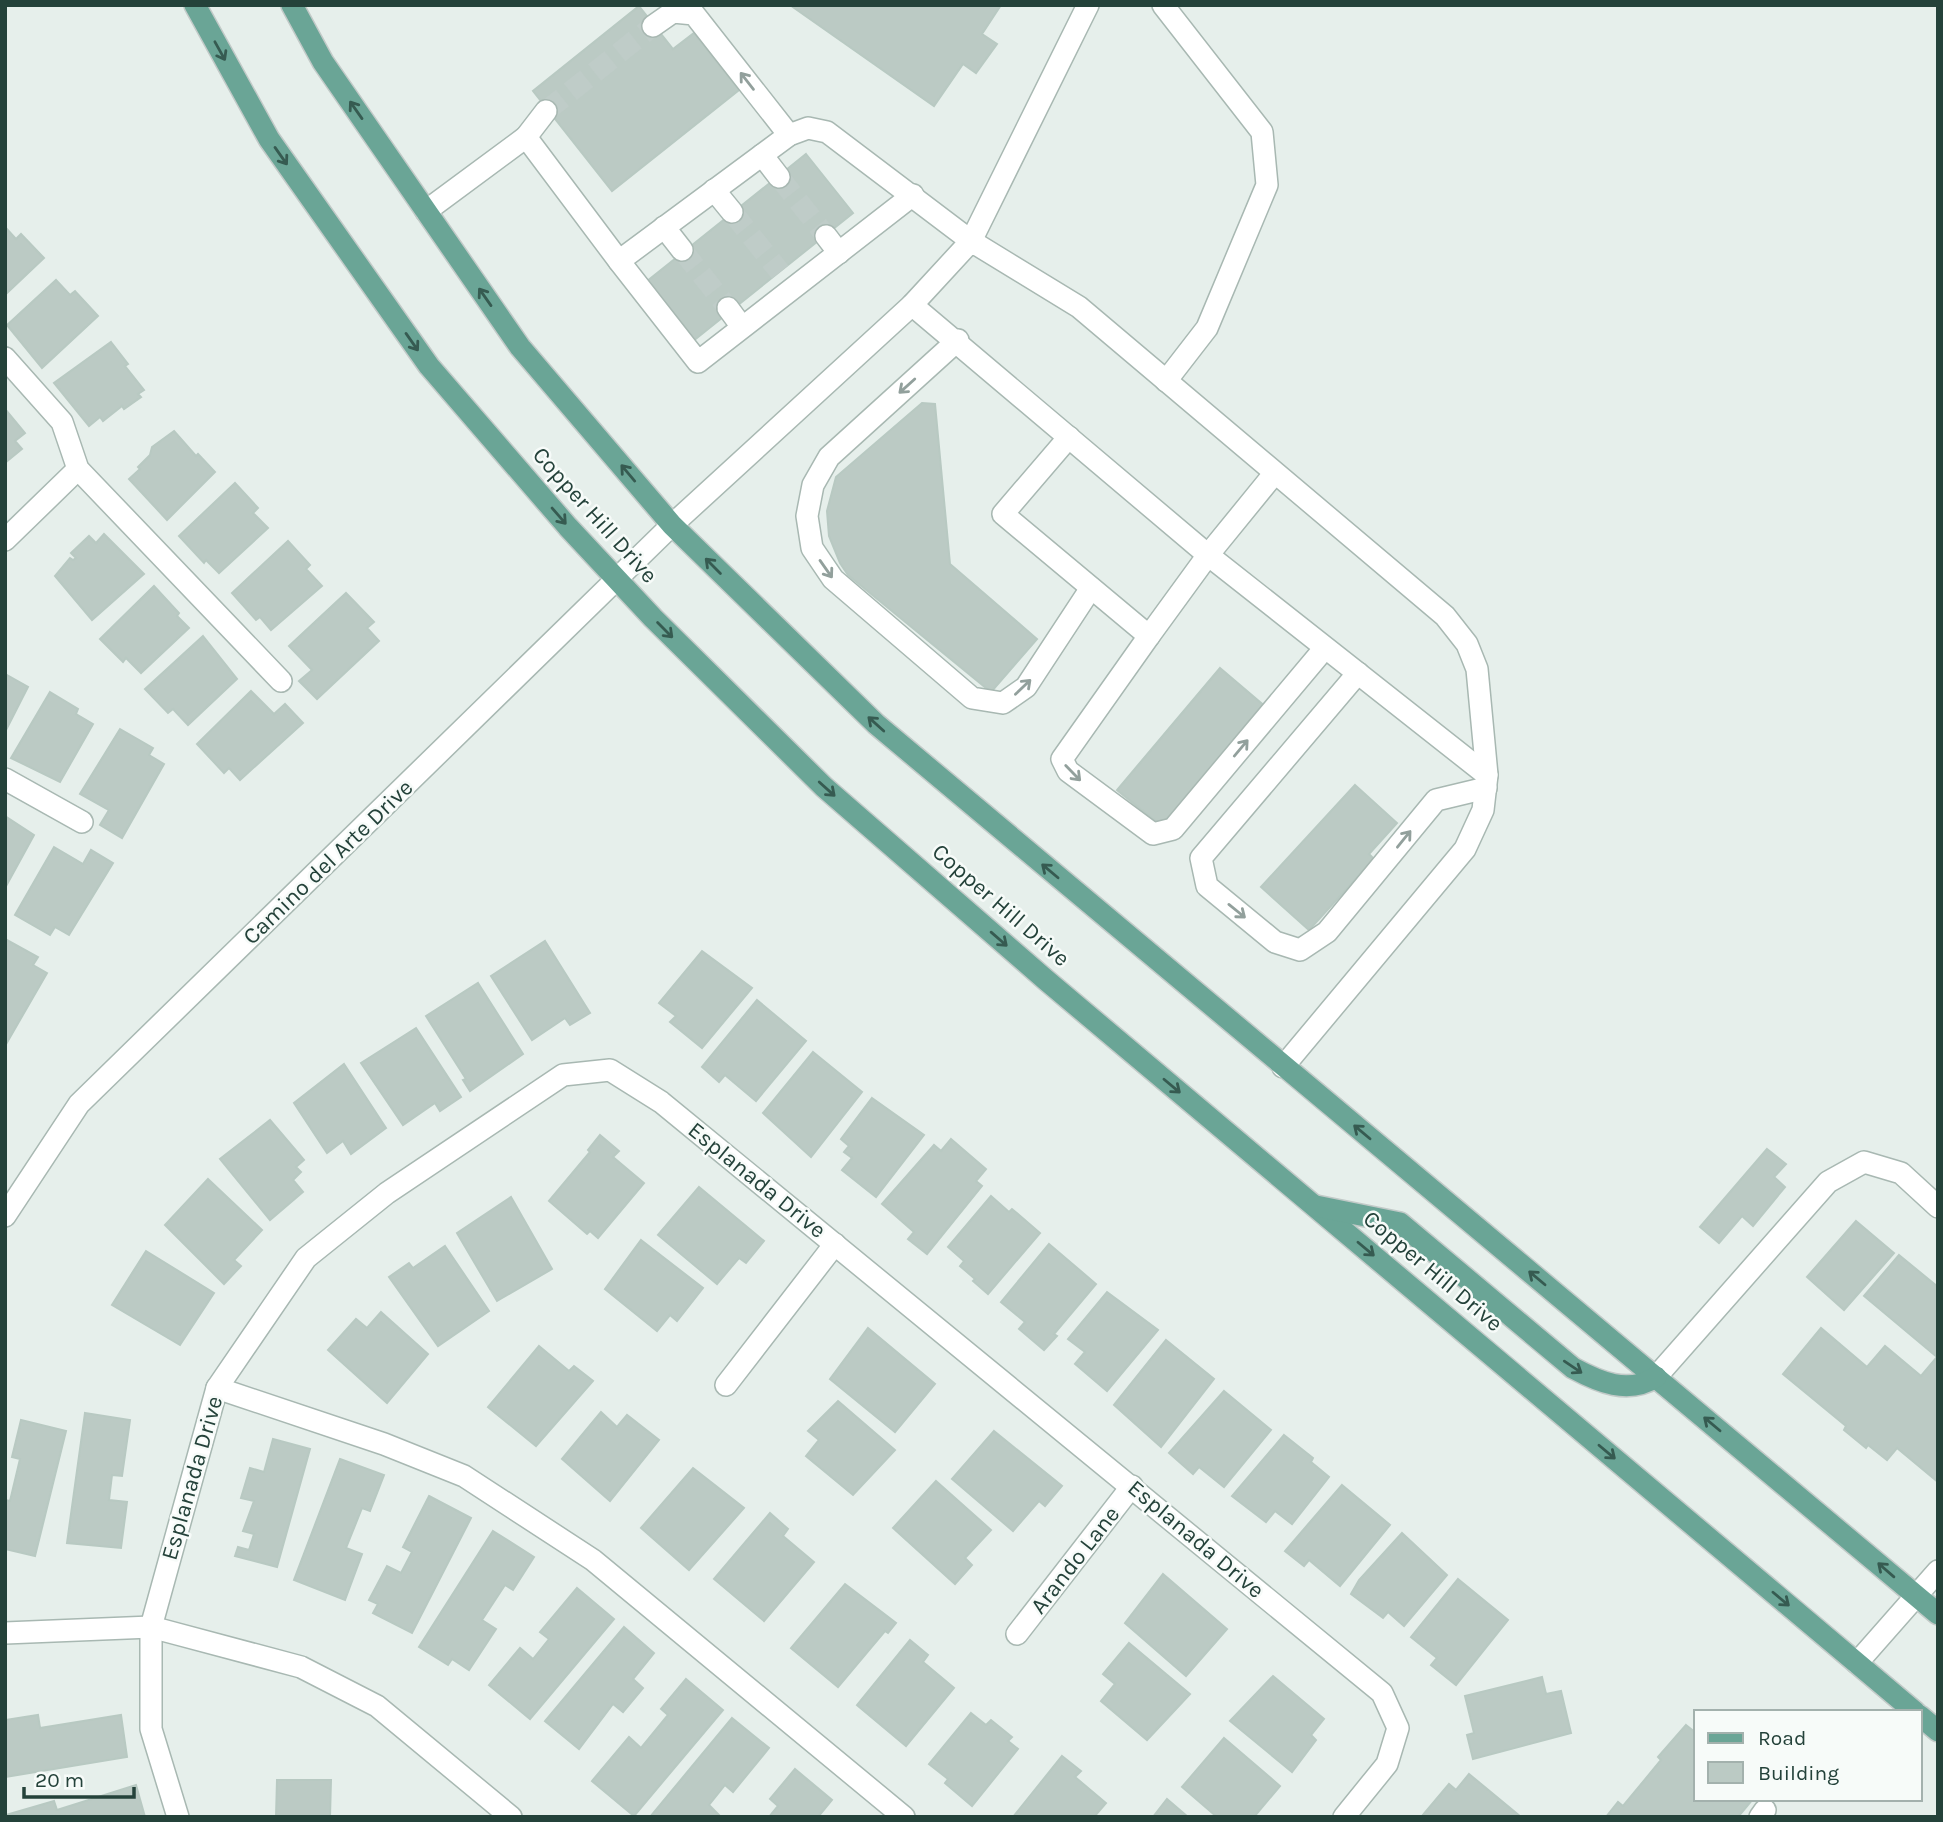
<svg xmlns="http://www.w3.org/2000/svg" width="1943" height="1822" font-family="Karla,sans-serif">
  <style>
    .building { fill: #bbcac4; stroke: #b8c9c2; stroke-width: 2 }
    .lines { fill: none; stroke-linecap: round; stroke-linejoin: round }
    .minor-tunnel { stroke: #bfccc8; stroke-width: 21; stroke-dasharray: 21 10; stroke-linecap: butt }
    .minor-casing { stroke: #a8b8b2; stroke-width: 24 }
    .major-casing { stroke: #c2cac8; stroke-width: 24 }
    .minor { stroke: #fff; stroke-width: 21 }
    .major { stroke: #6aa596; stroke-width: 21 }
    .oneway { stroke: #365b51 }
    .oneway2 { stroke: #92a09c }
    .labels { text-anchor: middle; dominant-baseline: central; stroke-width: 5; stroke-linejoin: round; paint-order: stroke }
    .street-label { font-size: 23px; fill: #24423a; stroke: #f7fbf9 }
  </style>
  <rect width="100%" height="100%" fill="#e6efeb"/>
  <g class="building">
    <polygon points="790,5 1001,5 982,34 997,44 976,73 963,64 934,106"/>
    <polygon points="639,6 673,49 694,33 739,90 612,191 533,91"/>
    <polygon points="806,154 853,213 693,341 646,282"/>
    <polygon points="5,227 16,239 21,234 44,258 5,295"/>
    <polygon points="56,280 70,295 75,291 98,316 42,368 7,325"/>
    <polygon points="111,342 128,364 125,366 144,390 138,394 141,397 124,409 122,406 103,421 100,417 89,426 54,383"/>
    <polygon points="922,403 935,404 950,564 1037,639 991,692 848,575 840,563 829,536 827,511 836,477"/>
    <polygon points="5,409 25,433 15,441 22,449 5,463"/>
    <polygon points="174,431 196,456 198,454 215,472 167,520 129,479 140,469 138,467 150,455 152,447"/>
    <polygon points="235,483 258,508 253,513 268,528 219,573 206,560 204,563 179,536"/>
    <polygon points="104,534 144,574 92,620 55,576 70,558 73,560 76,558 71,553 89,536 96,543"/>
    <polygon points="288,541 310,565 306,569 322,586 271,630 260,617 256,620 232,593"/>
    <polygon points="154,586 179,613 177,616 189,628 141,673 126,658 123,662 100,639"/>
    <polygon points="346,593 374,622 367,628 379,641 317,699 299,681 312,670 289,646"/>
    <polygon points="203,636 237,679 188,725 173,709 168,713 145,689"/>
    <polygon points="1220,668 1266,707 1164,828 1117,790"/>
    <polygon points="7,675 28,687 5,732 5,679"/>
    <polygon points="251,691 274,714 285,704 303,723 240,780 229,768 224,773 197,744"/>
    <polygon points="50,692 78,709 76,714 93,724 60,782 11,758"/>
    <polygon points="120,729 153,748 149,755 164,764 122,838 100,825 109,810 80,794"/>
    <polygon points="1355,785 1397,823 1369,854 1374,859 1309,930 1261,887"/>
    <polygon points="5,816 34,835 5,888"/>
    <polygon points="54,847 83,864 91,850 113,863 69,935 55,927 50,935 15,915"/>
    <polygon points="5,939 38,957 33,965 47,973 5,1046"/>
    <polygon points="545,941 590,1013 570,1025 565,1018 532,1040 491,976"/>
    <polygon points="702,951 752,988 702,1048 670,1022 676,1016 659,1003"/>
    <polygon points="478,983 523,1054 470,1091 463,1080 466,1079 426,1016"/>
    <polygon points="757,1000 806,1041 756,1101 725,1075 719,1082 702,1067"/>
    <polygon points="416,1028 461,1097 440,1111 435,1103 403,1125 361,1063"/>
    <polygon points="813,1052 862,1092 811,1157 763,1113"/>
    <polygon points="344,1064 386,1128 351,1154 343,1141 327,1153 294,1103"/>
    <polygon points="872,1098 924,1135 876,1197 842,1170 852,1158 844,1152 849,1146 841,1139"/>
    <polygon points="270,1120 304,1160 296,1167 301,1172 293,1180 303,1192 270,1220 220,1159"/>
    <polygon points="600,1135 619,1151 613,1157 644,1183 598,1238 590,1231 587,1234 549,1201 590,1152 588,1150"/>
    <polygon points="951,1139 986,1169 976,1181 982,1186 927,1254 908,1239 914,1232 882,1204 934,1145 941,1151"/>
    <polygon points="1767,1149 1786,1164 1774,1177 1785,1187 1753,1226 1742,1216 1719,1243 1700,1227"/>
    <polygon points="208,1179 262,1230 234,1260 241,1266 224,1284 165,1225"/>
    <polygon points="699,1187 764,1241 746,1263 739,1258 717,1284 658,1235"/>
    <polygon points="991,1196 1009,1212 1012,1209 1040,1233 988,1294 973,1281 975,1279 960,1266 964,1261 948,1247"/>
    <polygon points="511,1197 552,1269 497,1301 457,1233"/>
    <polygon points="1856,1221 1894,1253 1844,1310 1807,1277"/>
    <polygon points="641,1240 703,1288 677,1321 670,1315 657,1331 605,1289"/>
    <polygon points="1049,1244 1096,1284 1054,1334 1057,1336 1044,1350 1019,1329 1025,1322 1001,1302"/>
    <polygon points="445,1246 489,1311 438,1346 389,1277 409,1263 413,1268"/>
    <polygon points="146,1251 214,1293 180,1345 112,1305"/>
    <polygon points="1899,1255 1938,1287 1938,1482 1897,1448 1887,1460 1868,1445 1866,1448 1844,1430 1846,1426 1783,1374 1821,1328 1867,1367 1885,1346 1921,1376 1937,1357 1864,1296"/>
    <polygon points="1107,1292 1158,1330 1107,1391 1075,1364 1085,1352 1068,1339"/>
    <polygon points="381,1312 428,1354 387,1403 328,1350 356,1319 367,1328"/>
    <polygon points="868,1328 935,1384 895,1432 830,1379"/>
    <polygon points="1166,1340 1214,1379 1161,1447 1114,1405"/>
    <polygon points="539,1346 569,1371 574,1366 593,1381 536,1446 488,1407"/>
    <polygon points="1224,1391 1271,1430 1224,1487 1199,1467 1193,1474 1169,1453"/>
    <polygon points="838,1401 895,1450 853,1495 806,1456 819,1440 808,1431"/>
    <polygon points="601,1412 617,1427 627,1415 659,1440 610,1501 562,1459"/>
    <polygon points="85,1413 130,1420 122,1476 112,1475 109,1500 127,1502 121,1548 67,1543"/>
    <polygon points="21,1420 66,1431 35,1556 5,1549 5,1500 10,1501 20,1459 12,1457"/>
    <polygon points="994,1431 1062,1486 1045,1506 1039,1501 1013,1531 952,1479"/>
    <polygon points="1284,1435 1313,1458 1311,1462 1329,1477 1292,1524 1275,1511 1266,1522 1232,1496"/>
    <polygon points="273,1439 310,1449 277,1567 235,1556 238,1547 249,1550 254,1534 243,1531 254,1501 241,1498 250,1468 264,1472"/>
    <polygon points="340,1459 384,1475 370,1511 362,1508 346,1548 362,1554 345,1600 294,1580"/>
    <polygon points="693,1468 744,1508 689,1570 641,1528"/>
    <polygon points="936,1481 991,1530 965,1558 972,1565 955,1584 893,1528"/>
    <polygon points="1342,1485 1390,1525 1340,1586 1309,1560 1304,1566 1285,1551"/>
    <polygon points="429,1496 471,1518 412,1633 373,1613 378,1604 369,1600 387,1566 401,1573 412,1552 403,1547"/>
    <polygon points="770,1513 788,1529 783,1536 814,1562 764,1621 714,1579"/>
    <polygon points="493,1531 534,1557 513,1590 505,1585 482,1620 496,1629 469,1670 452,1659 448,1665 419,1647"/>
    <polygon points="1402,1533 1447,1575 1404,1626 1388,1612 1383,1618 1351,1594 1359,1580"/>
    <polygon points="1163,1574 1227,1629 1186,1676 1125,1623"/>
    <polygon points="1458,1579 1508,1620 1456,1685 1431,1665 1437,1658 1411,1637"/>
    <polygon points="845,1584 896,1623 888,1633 885,1631 838,1687 791,1648"/>
    <polygon points="577,1588 614,1619 530,1719 489,1685 520,1648 533,1659 549,1639 540,1632"/>
    <polygon points="624,1627 654,1653 633,1679 643,1688 623,1712 613,1704 579,1749 545,1721"/>
    <polygon points="910,1640 928,1655 923,1662 954,1688 906,1746 857,1705"/>
    <polygon points="1129,1643 1190,1694 1147,1740 1101,1701 1115,1684 1103,1674"/>
    <polygon points="1273,1676 1324,1719 1311,1735 1316,1740 1292,1772 1230,1721"/>
    <polygon points="1542,1677 1546,1694 1561,1691 1571,1733 1473,1759 1467,1735 1474,1733 1465,1696"/>
    <polygon points="686,1679 723,1710 634,1816 592,1781 629,1737 641,1748 668,1715 661,1709"/>
    <polygon points="971,1713 986,1725 991,1720 1012,1737 1008,1741 1018,1749 972,1806 945,1783 948,1779 929,1764"/>
    <polygon points="38,1715 40,1728 121,1715 127,1757 5,1777 5,1720"/>
    <polygon points="732,1718 769,1748 733,1792 725,1785 709,1805 721,1817 650,1817"/>
    <polygon points="1686,1725 1696,1733 1696,1799 1753,1799 1738,1817 1606,1817 1618,1802 1623,1806 1661,1760 1658,1757"/>
    <polygon points="1224,1738 1280,1786 1254,1817 1217,1817 1182,1787"/>
    <polygon points="1062,1756 1081,1771 1075,1777 1106,1803 1094,1817 1013,1817"/>
    <polygon points="795,1769 832,1800 818,1817 769,1817 778,1806 770,1799"/>
    <polygon points="1469,1774 1521,1817 1422,1816 1449,1784 1456,1790"/>
    <polygon points="277,1780 331,1780 330,1817 276,1817"/>
    <polygon points="136,1785 145,1817 6,1815 54,1801 57,1810"/>
    <polygon points="1167,1799 1188,1817 1153,1817"/>
  </g>
  <g class="lines">
    <g class="minor-tunnel">
      <polyline points="546,111 653,26"/>
      <polyline points="779,177 826,236"/>
      <polyline points="732,212 780,272"/>
      <polyline points="682,250 728,308"/>
    </g>
    <defs>
      <g id="minor">
        <polyline points="1163,5 1262,132 1267,185 1207,328 1166,381"/>
        <polyline points="653,26 673,12 694,14 789,135"/>
        <polyline points="526,137 546,111"/>
        <polyline points="762,155 779,177"/>
        <polyline points="714,190 732,212"/>
        <polyline points="426,211 526,137 619,261 789,135 808,128 827,132 971,241 1088,5"/>
        <polyline points="664,227 682,250"/>
        <polyline points="826,236 839,253"/>
        <polyline points="619,261 698,362 913,195"/>
        <polyline points="912,305 1208,555 1487,775"/>
        <polyline points="728,308 742,327"/>
        <polyline points="958,340 829,457 813,485 807,516 812,548 833,579 972,698 1003,703 1026,687 1091,588"/>
        <polyline points="5,358 62,422 78,469 281,681"/>
        <polyline points="1069,437 1003,514 1149,636 1208,555 1274,474"/>
        <polyline points="5,540 78,469"/>
        <polyline points="1149,636 1062,759 1068,771 1153,834 1173,829 1324,649"/>
        <polyline points="1358,673 1201,858 1207,886 1275,942 1300,950 1327,932 1436,800 1486,788"/>
        <polyline points="5,779 82,822"/>
        <polyline points="5,1216 79,1104 672,525 912,305 971,241 1079,307 1445,616 1467,644 1477,669 1487,775 1483,810 1465,849 1283,1067"/>
        <polyline points="1656,1377 1828,1182 1864,1162 1901,1173 1938,1207"/>
        <polyline points="726,1385 835,1244"/>
        <polyline points="217,1388 384,1444 464,1476 593,1560 904,1817"/>
        <polyline points="5,1633 151,1627 301,1667 377,1706 511,1817"/>
        <polyline points="1017,1634 1132,1486"/>
        <polyline points="1857,1663 1938,1571"/>
        <polyline points="178,1817 151,1729 151,1627 217,1388 306,1258 387,1193 563,1075 610,1070 661,1102 1382,1693 1398,1728 1387,1764 1344,1817"/>
        <polyline points="1760,1817 1765,1810"/>
      </g>
      <g id="major">
        <polyline points="195,5 269,139 429,366 568,527 653,618 824,787 1046,980 1915,1712"/>
        <polyline points="292,5 323,62 520,347 672,525 876,724 1938,1614"/>
        <path d="M 1316,1206 L 1400,1223 L 1573,1368 C 1599,1382 1628,1395 1656,1377"/>
        <polyline points="1920,1716 1938,1731"/>
      </g>
    </defs>
    <use href="#minor" class="minor-casing"/>
    <use href="#major" class="major-casing"/>
    <use href="#minor" class="minor"/>
    <use href="#major" class="major"/>
  </g>
  <defs><path id="oneway-shaft" d="M-6 0H5M1.5-3L5.5 0L1.5 3" fill="none" stroke-width="1.6" stroke-linecap="round" stroke-linejoin="round" transform="scale(1.75)"/></defs>
  <g class="oneway">
    <use href="#oneway-shaft" transform="translate(220 51) rotate(61)"/>
    <use href="#oneway-shaft" transform="translate(356 110) rotate(-125)"/>
    <use href="#oneway-shaft" transform="translate(281 156) rotate(55)"/>
    <use href="#oneway-shaft" transform="translate(485 297) rotate(-125)"/>
    <use href="#oneway-shaft" transform="translate(412 342) rotate(55)"/>
    <use href="#oneway-shaft" transform="translate(628 473) rotate(-130)"/>
    <use href="#oneway-shaft" transform="translate(559 516) rotate(49)"/>
    <use href="#oneway-shaft" transform="translate(713 566) rotate(-135)"/>
    <use href="#oneway-shaft" transform="translate(665 630) rotate(45)"/>
    <use href="#oneway-shaft" transform="translate(876 724) rotate(-138)"/>
    <use href="#oneway-shaft" transform="translate(827 789) rotate(42)"/>
    <use href="#oneway-shaft" transform="translate(1050 871) rotate(-140)"/>
    <use href="#oneway-shaft" transform="translate(999 939) rotate(41)"/>
    <use href="#oneway-shaft" transform="translate(1172 1086) rotate(40)"/>
    <use href="#oneway-shaft" transform="translate(1362 1132) rotate(-140)"/>
    <use href="#oneway-shaft" transform="translate(1366 1249) rotate(40)"/>
    <use href="#oneway-shaft" transform="translate(1537 1278) rotate(-140)"/>
    <use href="#oneway-shaft" transform="translate(1573 1367) rotate(34)"/>
    <use href="#oneway-shaft" transform="translate(1712 1424) rotate(-140)"/>
    <use href="#oneway-shaft" transform="translate(1607 1452) rotate(40)"/>
    <use href="#oneway-shaft" transform="translate(1886 1570) rotate(-139)"/>
    <use href="#oneway-shaft" transform="translate(1781 1599) rotate(40)"/>
  </g>
  <g class="oneway2">
    <use href="#oneway-shaft" transform="translate(747 81) rotate(-128)"/>
    <use href="#oneway-shaft" transform="translate(907 386) rotate(138)"/>
    <use href="#oneway-shaft" transform="translate(826 569) rotate(55)"/>
    <use href="#oneway-shaft" transform="translate(1023 687) rotate(-44)"/>
    <use href="#oneway-shaft" transform="translate(1241 748) rotate(-50)"/>
    <use href="#oneway-shaft" transform="translate(1073 773) rotate(46)"/>
    <use href="#oneway-shaft" transform="translate(1404 839) rotate(-51)"/>
    <use href="#oneway-shaft" transform="translate(1237 911) rotate(39)"/>
  </g>
  <g class="labels">
    <g class="street-label">
      <text transform="translate(595 515) rotate(48)">Copper Hill Drive</text>
      <text transform="translate(328 862) rotate(-44)">Camino del Arte Drive</text>
      <text transform="translate(1001 905) rotate(41)">Copper Hill Drive</text>
      <text transform="translate(757 1180) rotate(39)">Esplanada Drive</text>
      <text transform="translate(1433 1271) rotate(40)">Copper Hill Drive</text>
      <text transform="translate(192 1478) rotate(-74)">Esplanada Drive</text>
      <text transform="translate(1196 1539) rotate(40)">Esplanada Drive</text>
      <text transform="translate(1075 1560) rotate(-52)">Arando Lane</text>
    </g>
  </g>
  <rect width="1943" height="1822" fill="none" stroke="#24423a" stroke-width="14"/>
  <rect x="1694" y="1710" width="228" height="91" fill="#f7fbf9" stroke="#a3b1ad" stroke-width="2"/>
  <rect x="1708" y="1733" width="35" height="10" fill="#6aa596" stroke="#a3b1ad" stroke-width="2"/>
  <text x="1758" y="1745" font-size="21" fill="#24423a">Road</text>
  <rect x="1708" y="1762" width="35" height="21" fill="#bbcac4" stroke="#a3b1ad" stroke-width="2"/>
  <text x="1758" y="1780" font-size="21" fill="#24423a">Building</text>
  <path d="M24 1787v10h110v-10" fill="none" stroke="#24423a" stroke-width="3.5"/>
  <text x="35" y="1787" font-size="21" fill="#24423a" stroke="#f7fbf9" stroke-width="5" paint-order="stroke">20 m</text>
</svg>
